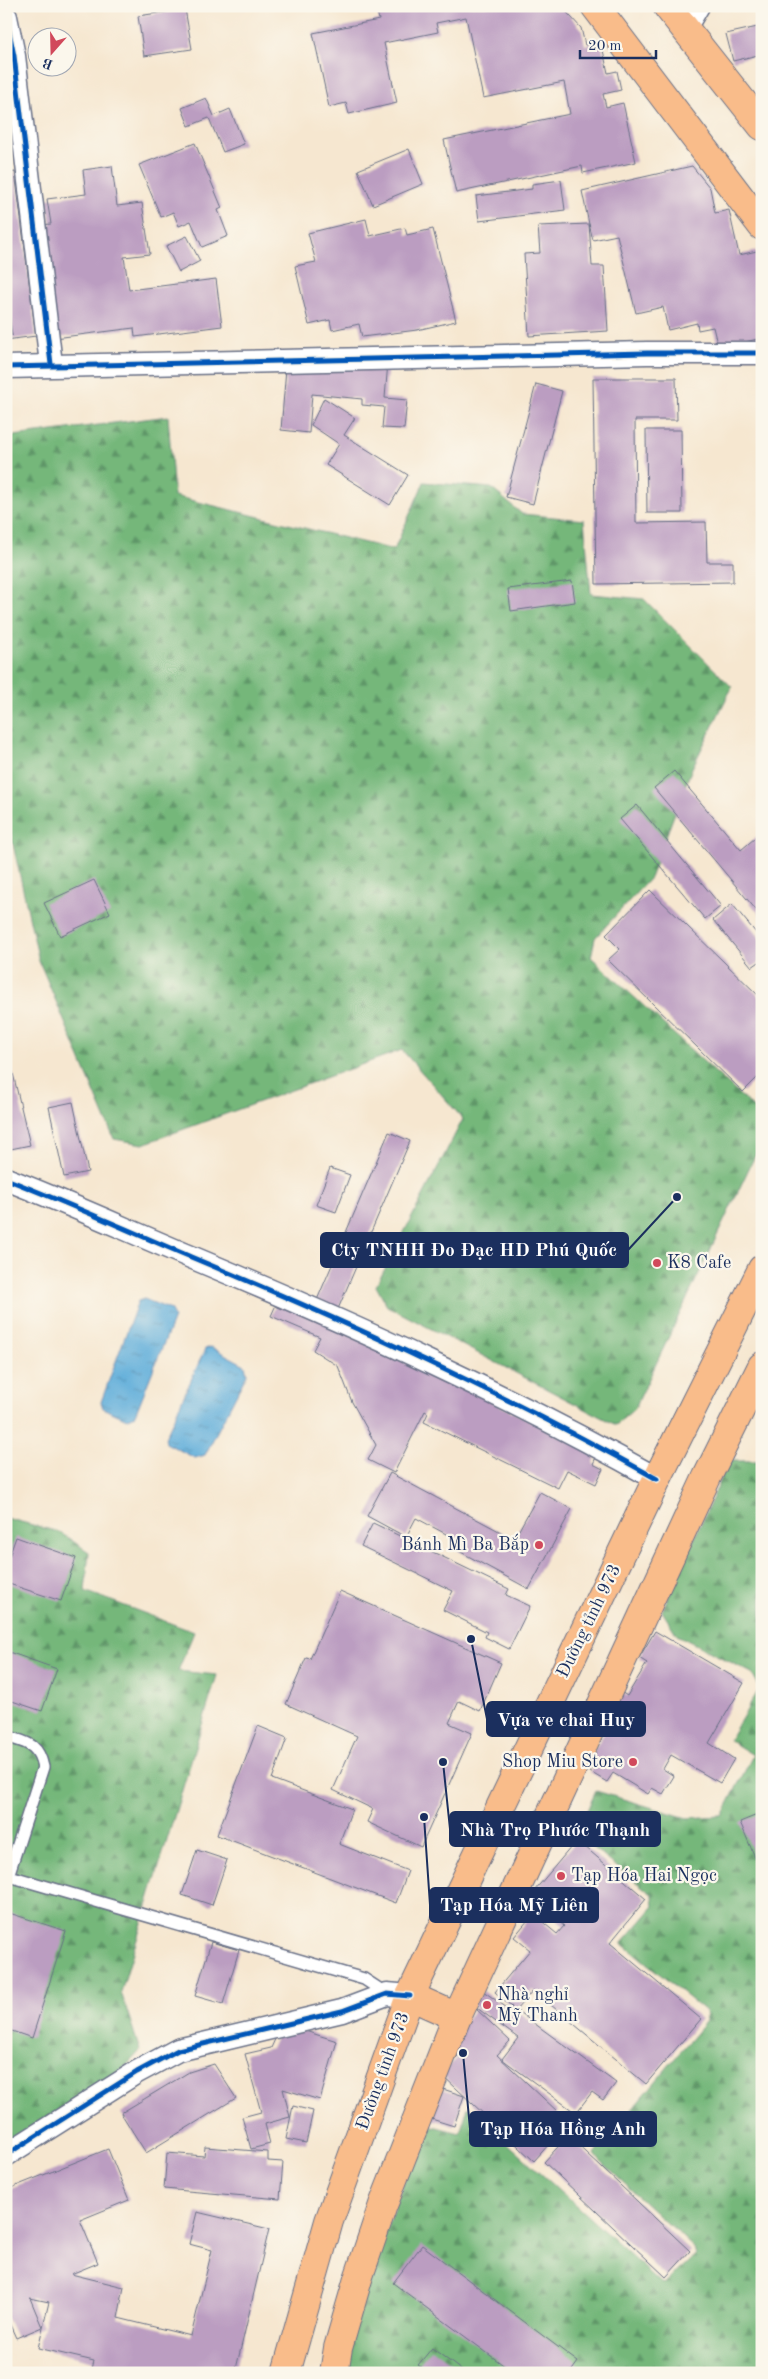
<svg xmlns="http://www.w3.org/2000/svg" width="768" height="2379" font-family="'Old Standard TT',serif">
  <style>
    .forest { fill: url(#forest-firs); stroke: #48736c }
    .water { fill: url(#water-ripples); stroke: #3e6e9c }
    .building { fill: #bb9dc1 }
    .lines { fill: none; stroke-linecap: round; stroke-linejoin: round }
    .lane-casing { stroke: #686f86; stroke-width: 14 }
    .street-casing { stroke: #686f86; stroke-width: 25 }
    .primary-casing { stroke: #686f86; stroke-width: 30 }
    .lane { stroke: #fff; stroke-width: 11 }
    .street { stroke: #fff; stroke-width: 22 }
    .primary { stroke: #f9bc8a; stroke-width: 28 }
    .cycleway-casing { stroke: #fbf7ec; stroke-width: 8 }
    .cycleway { stroke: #0057b8; stroke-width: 5 }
    .poi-dot { fill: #d1495b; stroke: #fbf7ec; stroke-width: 2 }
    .labels { text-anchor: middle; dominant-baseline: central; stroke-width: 4.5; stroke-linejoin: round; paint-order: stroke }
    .poi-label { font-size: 18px; fill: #1b2f5e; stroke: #fbf7ec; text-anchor: start }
    .street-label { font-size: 18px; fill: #1b2f5e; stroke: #fbf7ec }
    .leader { fill: none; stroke: #1b2f5e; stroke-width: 2 }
    .callout-dot { fill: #1b2f5e; stroke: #fbf7ec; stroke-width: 2 }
    .callout { fill: #1b2f5e; stroke: #1b2f5e; stroke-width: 2 }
    .callout-label { font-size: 19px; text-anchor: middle; font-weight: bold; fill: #fff }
  </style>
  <defs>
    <pattern id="forest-firs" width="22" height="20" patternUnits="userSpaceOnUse" patternTransform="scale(1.25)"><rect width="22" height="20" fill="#74b77a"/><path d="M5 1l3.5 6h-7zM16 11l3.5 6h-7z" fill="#5e9567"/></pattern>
    <pattern id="water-ripples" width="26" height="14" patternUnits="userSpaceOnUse" patternTransform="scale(1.25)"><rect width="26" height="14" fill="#61aeda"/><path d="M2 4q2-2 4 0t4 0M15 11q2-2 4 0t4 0" fill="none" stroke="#4f8eb4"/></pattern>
  </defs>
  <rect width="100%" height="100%" fill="#fbf7ec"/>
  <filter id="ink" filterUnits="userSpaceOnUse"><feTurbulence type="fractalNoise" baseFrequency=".02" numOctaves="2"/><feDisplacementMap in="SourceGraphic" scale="10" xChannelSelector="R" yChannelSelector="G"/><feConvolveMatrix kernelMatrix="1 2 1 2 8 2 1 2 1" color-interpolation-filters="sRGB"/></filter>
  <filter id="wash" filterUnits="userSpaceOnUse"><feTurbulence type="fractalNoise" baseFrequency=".0096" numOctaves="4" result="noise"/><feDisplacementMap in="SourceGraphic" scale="20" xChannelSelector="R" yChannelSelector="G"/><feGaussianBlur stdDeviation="1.12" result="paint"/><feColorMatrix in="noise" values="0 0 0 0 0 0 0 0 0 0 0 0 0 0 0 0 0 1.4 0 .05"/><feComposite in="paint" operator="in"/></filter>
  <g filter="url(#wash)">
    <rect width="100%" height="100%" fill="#f6e7d0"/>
    <g class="forest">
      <polygon points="168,416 174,496 394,550 424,482 491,488 522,514 584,520 591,594 644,599 732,687 692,768 650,878 595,938 591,957 757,1111 762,1125 762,1141 635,1408 616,1425 387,1306 376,1286 463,1119 402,1050 143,1144 114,1139 39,961 6,813 6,437"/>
      <polygon points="729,1461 762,1461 762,2373 348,2373 352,2322 425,2124 460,2133 468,2107 661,2283 664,2284 696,2255 694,2248 600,2161 595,2154 706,2021 705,2011 622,1943 654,1906 653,1895 584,1841 579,1828 596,1791 687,1818 722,1816 753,1755 729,1740 760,1688 752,1673 677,1635 662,1611"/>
      <polygon points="6,1518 59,1532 89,1552 85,1591 194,1632 178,1671 217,1675 121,1992 140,2051 123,2069 6,2144"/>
    </g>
    <g class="water">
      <polygon points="144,1299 171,1310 174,1318 135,1415 127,1419 103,1408 101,1402 138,1301"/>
      <polygon points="211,1347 245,1365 247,1374 205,1455 195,1458 166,1443 165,1438 205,1349"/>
    </g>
    <g id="blocks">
      <g class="building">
        <polygon points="376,6 561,6 581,28 585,45 601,41 608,73 617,71 621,90 603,94 606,107 623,103 636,162 583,173 582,166 456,193 444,140 570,114 564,82 483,98 466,17 436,23 438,32 384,43 397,103 349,114 346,103 329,107 313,33 379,20"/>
        <polygon points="185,9 192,49 144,56 138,16"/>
        <polygon points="762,26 762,54 733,61 726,34"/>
        <polygon points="206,98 214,116 230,109 244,144 223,152 209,118 189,126 182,108"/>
        <polygon points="195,143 222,208 218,210 228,236 202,247 191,221 179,226 173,212 161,217 139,165"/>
        <polygon points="409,149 423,184 373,205 358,170"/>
        <polygon points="112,166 117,206 142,203 150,254 124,257 129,290 216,279 222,326 135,337 134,328 55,338 40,225 51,224 47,199 86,194 83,170"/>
        <polygon points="692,166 710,188 715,213 729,210 739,255 757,251 762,271 762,338 718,348 713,327 698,330 697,323 668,330 663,307 636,313 617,235 593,240 589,224 592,266 604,266 608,331 529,336 524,254 540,253 538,226 589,224 582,191"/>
        <polygon points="15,172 36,336 6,340 6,315 12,336 6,291 6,173"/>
        <polygon points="561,180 565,210 479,221 476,196 532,189 532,184"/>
        <polygon points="366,219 370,236 405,228 407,235 433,229 456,321 417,330 362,337 359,324 332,330 330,320 309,325 295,266 316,262 308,233"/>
        <polygon points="187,236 200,261 179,272 166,246"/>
        <polygon points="388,362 385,398 407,400 404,429 382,428 384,407 362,405 362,399 312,394 309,433 281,430 286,368"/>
        <polygon points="593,378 676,378 677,420 635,420 636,523 706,522 707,562 733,562 733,582 596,584"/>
        <polygon points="536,384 562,391 533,504 506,497"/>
        <polygon points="324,398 355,418 344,435 408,475 390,505 326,465 339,444 311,425"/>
        <polygon points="646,430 681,430 682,513 647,513"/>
        <polygon points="572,581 575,602 511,611 508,589"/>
        <polygon points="674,771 741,850 762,832 762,917 654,788"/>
        <polygon points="637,805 721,906 705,919 620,819"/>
        <polygon points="94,880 110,913 60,936 44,903"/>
        <polygon points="650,890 762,999 762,1073 743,1092 608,960 620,949 606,935"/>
        <polygon points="732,904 762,940 762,960 752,967 713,920"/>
        <polygon points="6,1044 30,1145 6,1150"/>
        <polygon points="73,1102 88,1172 64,1177 49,1107"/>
        <polygon points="389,1132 410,1141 338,1309 317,1300"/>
        <polygon points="330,1168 350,1175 336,1212 316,1205"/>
        <polygon points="279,1298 378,1350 414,1367 416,1363 597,1455 593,1464 603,1469 596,1484 567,1470 558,1488 424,1422 428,1413 425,1411 394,1473 368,1460 376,1445 352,1402 338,1366 313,1350 320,1337 271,1316"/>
        <polygon points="390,1473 514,1539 540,1492 572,1509 529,1589 457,1550 461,1542 416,1518 406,1537 367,1516"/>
        <polygon points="373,1523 509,1589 506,1595 530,1606 509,1649 485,1637 487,1632 443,1610 453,1591 361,1546"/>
        <polygon points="16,1537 76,1558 61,1601 6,1583 6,1565"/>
        <polygon points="340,1591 501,1663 480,1711 459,1701 449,1723 472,1733 421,1847 367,1822 373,1809 333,1790 357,1736 286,1704 306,1658 310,1659"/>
        <polygon points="655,1631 744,1683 709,1743 734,1759 720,1783 671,1755 663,1769 674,1776 663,1794 652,1788 648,1794 613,1773 607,1782 590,1772 595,1763 589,1759 612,1720 606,1717 621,1692 627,1696 647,1663 639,1658"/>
        <polygon points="6,1651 57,1669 42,1711 6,1699"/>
        <polygon points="258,1726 287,1738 272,1779 352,1809 339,1844 408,1871 396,1903 217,1835"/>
        <polygon points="762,1813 762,1874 740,1822"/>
        <polygon points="577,1840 646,1899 610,1943 701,2019 646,2084 533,1990 516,2010 616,2083 603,2100 592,2092 576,2113 502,2059 518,2038 473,2005 483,1991 510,2010 512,2007 495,1992 530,1950 514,1937 533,1914 557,1934 564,1926 529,1897"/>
        <polygon points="197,1850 227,1860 212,1905 182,1895"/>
        <polygon points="6,1912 66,1931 32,2038 6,2029"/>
        <polygon points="211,1942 239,1950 223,2004 195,1996"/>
        <polygon points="475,2008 510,2041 497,2055 558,2112 539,2133 550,2143 534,2161 441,2074 458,2057 446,2046"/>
        <polygon points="305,2031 337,2041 320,2100 283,2089 290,2117 265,2124 270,2144 251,2149 242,2117 261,2112 245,2054 271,2048 276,2037"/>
        <polygon points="214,2064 236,2098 146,2153 121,2113 189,2072"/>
        <polygon points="434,2086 464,2096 454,2126 425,2117"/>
        <polygon points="293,2106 313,2111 306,2143 286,2139"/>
        <polygon points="568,2136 690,2251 666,2277 544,2162"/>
        <polygon points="205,2147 268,2152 268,2161 283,2162 280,2199 164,2189 167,2153 204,2156"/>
        <polygon points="108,2149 129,2200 80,2220 98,2263 71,2274 124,2287 118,2318 191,2336 212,2250 189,2244 197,2212 269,2229 235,2373 91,2373 94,2361 38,2348 49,2302 30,2298 42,2327 16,2338 6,2316 6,2190"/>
        <polygon points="422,2245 578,2362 570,2373 514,2373 393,2283"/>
        <polygon points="432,2348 465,2373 428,2373 418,2365"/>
      </g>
    </g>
  </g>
  <g filter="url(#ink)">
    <use href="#blocks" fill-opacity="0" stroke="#686f86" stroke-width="1"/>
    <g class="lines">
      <defs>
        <g id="lane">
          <path d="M 6,1736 C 27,1743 38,1743 43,1767 L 6,1882"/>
          <polyline points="6,1875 364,1979 387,1994"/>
        </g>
        <g id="street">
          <polyline points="6,17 14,56 51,364"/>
          <polyline points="685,28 698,6"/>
          <polyline points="6,367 647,353 762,353"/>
          <path d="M 6,1179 C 68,1203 129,1231 191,1257 C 349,1323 506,1394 657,1479"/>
          <polyline points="6,2155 137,2072 178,2050 342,2011 387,1994 410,1996"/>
        </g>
        <g id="primary">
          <polyline points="595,6 762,226"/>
          <polyline points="667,6 762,126"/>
          <polyline points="410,1996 457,2017"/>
          <polyline points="286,2373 329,2221 410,1996 657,1479 762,1269"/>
          <polyline points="334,2373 338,2348 358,2279 383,2205 457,2017 707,1477 762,1366"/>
        </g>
      </defs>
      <use href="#lane" class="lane-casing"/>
      <use href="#street" class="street-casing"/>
      <use href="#primary" class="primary-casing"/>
      <use href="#lane" class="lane"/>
      <use href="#street" class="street"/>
      <use href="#primary" class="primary"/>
      <defs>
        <g id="cycleway">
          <polyline points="6,17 14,56 51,364"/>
          <polyline points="6,367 647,353 762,353"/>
          <path d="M 6,1179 C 68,1203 129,1231 191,1257 C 349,1323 506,1394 657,1479"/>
          <polyline points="6,2155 137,2072 178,2050 342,2011 387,1994 410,1996"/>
        </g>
      </defs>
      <use href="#cycleway" class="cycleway-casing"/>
      <use href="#cycleway" class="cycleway"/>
    </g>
  </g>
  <g class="poi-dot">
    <circle cx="657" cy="1263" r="5"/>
    <circle cx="539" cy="1545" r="5"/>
    <circle cx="633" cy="1762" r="5"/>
    <circle cx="561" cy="1876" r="5"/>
    <circle cx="487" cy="2005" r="5"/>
  </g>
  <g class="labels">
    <g class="poi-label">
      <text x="667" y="1263">K8 Cafe</text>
      <text x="529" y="1545" text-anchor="end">Bánh Mì Ba Bắp</text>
      <text x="623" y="1762" text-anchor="end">Shop Miu Store</text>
      <text x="571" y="1876">Tạp Hóa Hai Ngọc</text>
      <text x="497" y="1995">Nhà nghỉ<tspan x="497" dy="21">Mỹ Thanh</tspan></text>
    </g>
    <g class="street-label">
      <text transform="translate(589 1621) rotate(-64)">Đường tỉnh 973</text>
      <text transform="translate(383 2071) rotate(-70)">Đường tỉnh 973</text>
    </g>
  </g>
  <path class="leader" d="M677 1197L628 1250M471 1639L487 1719M443 1762L450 1829M424 1817L430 1905M463 2053L470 2129"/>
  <g class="callout-dot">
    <circle cx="677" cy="1197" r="5"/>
    <circle cx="471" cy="1639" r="5"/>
    <circle cx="443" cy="1762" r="5"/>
    <circle cx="424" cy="1817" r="5"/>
    <circle cx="463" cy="2053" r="5"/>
  </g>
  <g class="callout">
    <rect x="321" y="1233" width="307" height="34" rx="5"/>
    <rect x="487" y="1702" width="158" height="34" rx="5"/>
    <rect x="450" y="1812" width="210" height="34" rx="5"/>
    <rect x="430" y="1888" width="168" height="34" rx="5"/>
    <rect x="470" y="2112" width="186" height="34" rx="5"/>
  </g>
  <g class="callout-label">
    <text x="474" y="1256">Cty TNHH Đo Đạc HD Phú Quốc</text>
    <text x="566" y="1726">Vựa ve chai Huy</text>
    <text x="555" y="1836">Nhà Trọ Phước Thạnh</text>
    <text x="514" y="1911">Tạp Hóa Mỹ Liên</text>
    <text x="563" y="2135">Tạp Hóa Hồng Anh</text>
  </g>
  <rect width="768" height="2379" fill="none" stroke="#fbf7ec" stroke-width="25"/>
  <g transform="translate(52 52) rotate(200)"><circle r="24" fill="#fbf7ec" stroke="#a1a7b3"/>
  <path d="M0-4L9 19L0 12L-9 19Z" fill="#d1495b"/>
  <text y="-8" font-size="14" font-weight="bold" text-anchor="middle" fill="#1b2f5e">B</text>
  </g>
  <path d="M580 50v8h76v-8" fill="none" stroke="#1b2f5e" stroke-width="2.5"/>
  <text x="588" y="50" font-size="15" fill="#1b2f5e" stroke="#fbf7ec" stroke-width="4" paint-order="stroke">20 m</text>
</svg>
